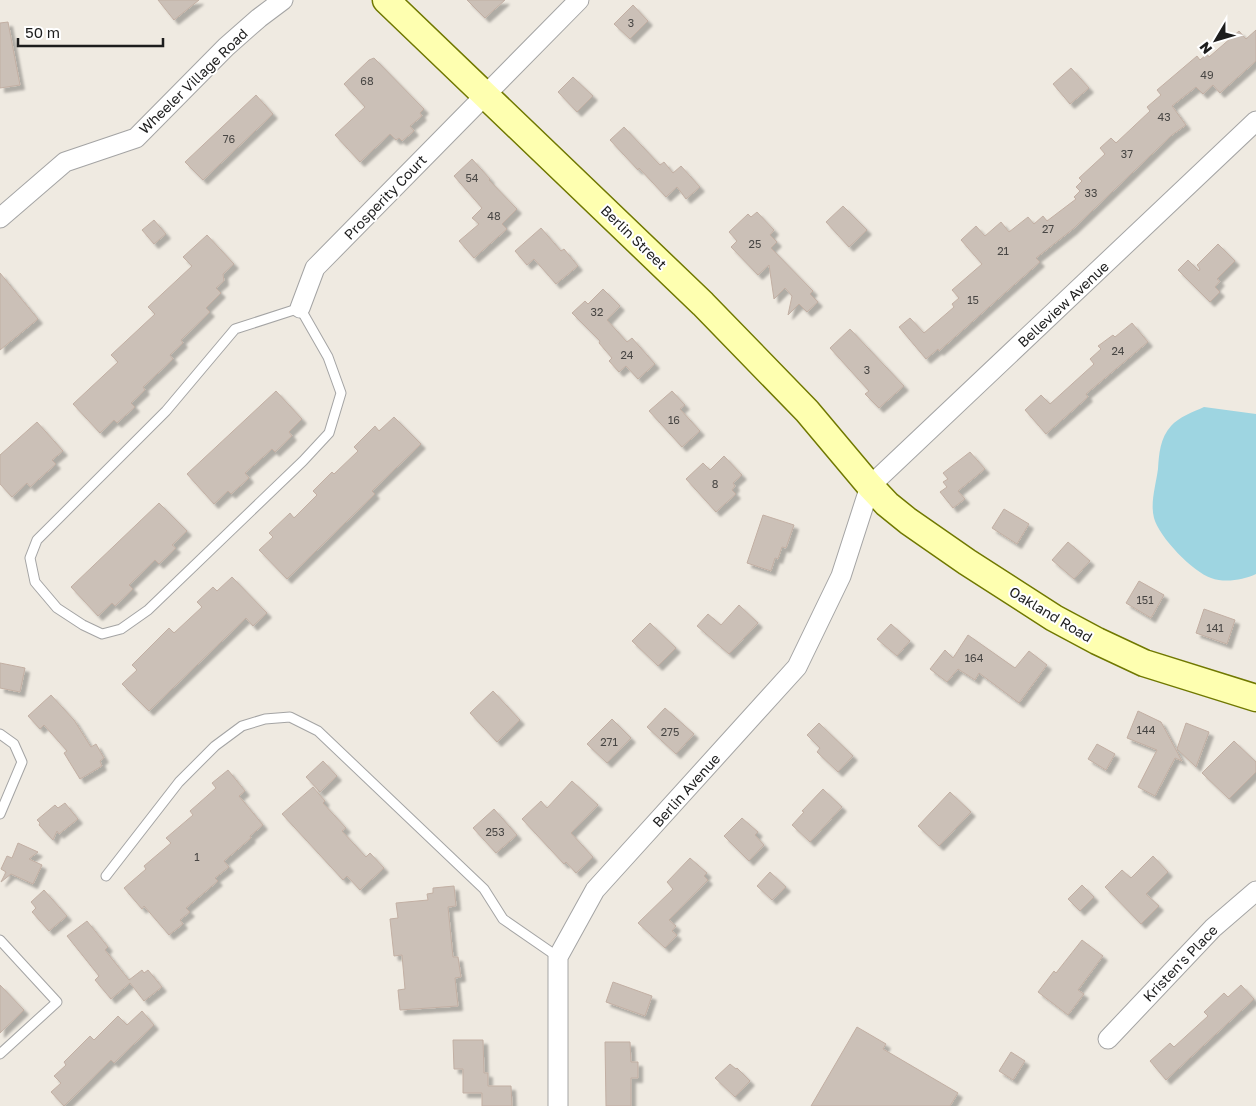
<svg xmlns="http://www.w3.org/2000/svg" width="1256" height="1106" font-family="'Golos Text',sans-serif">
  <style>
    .water { fill: #9ed5e1 }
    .building { fill: #cbc0b7; stroke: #c2afa3; filter: url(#shadow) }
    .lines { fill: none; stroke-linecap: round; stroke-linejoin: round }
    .service-casing { stroke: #a4a4a4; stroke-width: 11 }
    .minor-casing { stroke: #a4a4a4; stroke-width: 21 }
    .secondary-casing { stroke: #707800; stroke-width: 29 }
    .service { stroke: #fff; stroke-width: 9 }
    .minor { stroke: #fff; stroke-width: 19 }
    .secondary { stroke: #feffb0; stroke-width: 26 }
    .labels { text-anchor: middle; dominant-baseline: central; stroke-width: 4; stroke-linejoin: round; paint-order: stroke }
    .number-label { font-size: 11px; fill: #484644 }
    .street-label { font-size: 14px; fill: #1d1d1d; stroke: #fff }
  </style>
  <defs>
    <filter id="shadow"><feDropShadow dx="4.5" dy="4.5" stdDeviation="1" flood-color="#0004"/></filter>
  </defs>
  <rect width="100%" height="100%" fill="#efeae1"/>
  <path class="water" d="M 1204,407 L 1256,414 L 1256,574 C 1243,580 1225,583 1211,578 C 1193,572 1159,537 1154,518 C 1150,503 1156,484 1158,469 C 1159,454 1160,438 1171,426 C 1179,417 1193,412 1204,407 Z"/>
  <g class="building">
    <polygon points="158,0 199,0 174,20"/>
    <polygon points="467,0 505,0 485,18"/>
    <polygon points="633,5 648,21 630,39 614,24"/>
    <polygon points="8,22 20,85 0,88 0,23"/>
    <polygon points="1256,30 1256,61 1220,93 1213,85 1203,94 1196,87 1172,106 1186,125 1172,135 1073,229 1036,258 1040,262 939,351 938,349 926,359 899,327 910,318 924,333 954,307 952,304 959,298 952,290 982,264 961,240 976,226 985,236 1001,222 1009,232 1028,217 1034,224 1043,216 1047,221 1076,199 1074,197 1080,191 1076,187 1082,181 1079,178 1105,154 1100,148 1111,138 1116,143 1150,111 1147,107 1161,95 1157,90 1197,56 1200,60 1207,54 1209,57 1239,31 1246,39"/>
    <polygon points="374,58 424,109 420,113 422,116 410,126 414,131 402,141 399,138 396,140 390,134 360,162 335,135 365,107 344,84 369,60"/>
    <polygon points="1071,68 1089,88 1070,104 1053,84"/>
    <polygon points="573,77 593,96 577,112 558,92"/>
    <polygon points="256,95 273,114 203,180 185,162"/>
    <polygon points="624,127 660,165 664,162 673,173 681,166 700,187 686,199 677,187 666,197 639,168 638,170 610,140"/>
    <polygon points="472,159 490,179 489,180 517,209 502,224 507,229 474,258 459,241 479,224 472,218 482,208 454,176"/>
    <polygon points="843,206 867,230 849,247 826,222"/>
    <polygon points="757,212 774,230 770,235 777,242 771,248 813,291 810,294 818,302 807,312 799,304 788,315 792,296 785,288 774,299 769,265 758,275 731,247 737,241 729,232 748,214 751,217"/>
    <polygon points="154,220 166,234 154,244 142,230"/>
    <polygon points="541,228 561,251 564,249 578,266 556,284 534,259 527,265 515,251"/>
    <polygon points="207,235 234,264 223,274 224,281 216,288 221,293 206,308 210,312 181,340 183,343 170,355 173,359 143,387 145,390 131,403 135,407 117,423 114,420 100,433 73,404 118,362 111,355 155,314 148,307 192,266 183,257"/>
    <polygon points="1218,244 1235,261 1217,279 1220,281 1215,287 1220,292 1210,302 1178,270 1188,260 1199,271 1200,269 1197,265"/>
    <polygon points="0,273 38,319 0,350"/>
    <polygon points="603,289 620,306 607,320 627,342 632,338 655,364 638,379 626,366 619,372 609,361 612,358 599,343 600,341 572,313 585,301 588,304"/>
    <polygon points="1132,323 1148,342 1086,394 1088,397 1046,434 1025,410 1041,395 1050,404 1094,364 1090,359 1101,349 1098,346 1113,335 1115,337"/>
    <polygon points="850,329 904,386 879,408 865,394 869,391 830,348"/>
    <polygon points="276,391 302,419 289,432 292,436 275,452 272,449 245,473 249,478 231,494 228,491 214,504 187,474"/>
    <polygon points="672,391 685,405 680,409 700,431 682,447 649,411"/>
    <polygon points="394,417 421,444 372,491 375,494 287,579 259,550 273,537 269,533 290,513 294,518 317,495 313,491 332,472 334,474 358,451 354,447 375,426 379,431"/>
    <polygon points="37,422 63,451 52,460 56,464 30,487 27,483 12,497 0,484 0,455"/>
    <polygon points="970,452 985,469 958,491 965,499 953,508 940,492 947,487 943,482 948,479 943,473"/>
    <polygon points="724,456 742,475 733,483 735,486 732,490 736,494 716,512 686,479 703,463 710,470"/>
    <polygon points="159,503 187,531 172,545 176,548 159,564 155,560 129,585 133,589 115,606 112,603 98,616 71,587"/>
    <polygon points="1004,509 1029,524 1017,544 992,528"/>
    <polygon points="763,515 794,525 786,548 782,547 778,559 775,558 771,571 747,563"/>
    <polygon points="1068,542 1090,561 1074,579 1052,560"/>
    <polygon points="232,577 267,613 253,626 246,618 149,711 122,684 137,670 132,665 169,628 174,633 202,607 197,602 213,587 217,591"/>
    <polygon points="1139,581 1164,595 1151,618 1126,603"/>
    <polygon points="739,605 758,623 729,654 697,626 708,614 721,625"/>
    <polygon points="1204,609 1235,620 1227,644 1196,633"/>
    <polygon points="650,623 676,648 658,666 632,641"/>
    <polygon points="891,624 910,641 897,656 877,639"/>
    <polygon points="968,635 1015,668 1029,651 1047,665 1019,703 979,673 975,680 958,669 947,682 930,669 945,650 953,658"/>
    <polygon points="0,663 25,668 20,692 0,688"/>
    <polygon points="493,691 520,720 497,742 470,713"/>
    <polygon points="51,695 74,720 91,747 96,744 104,758 100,761 102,766 80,779 64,753 67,751 44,725 40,729 28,716"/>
    <polygon points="665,708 694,734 676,754 647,727"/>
    <polygon points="1138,711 1161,722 1182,761 1175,758 1155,796 1138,787 1157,750 1127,738"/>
    <polygon points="612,719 631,738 607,763 587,744"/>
    <polygon points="819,723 853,756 838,772 817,752 820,748 807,735"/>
    <polygon points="1186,723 1209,732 1196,767 1177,749"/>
    <polygon points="1234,741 1256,762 1256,772 1229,799 1202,773"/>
    <polygon points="1097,744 1115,754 1106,770 1088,759"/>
    <polygon points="323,761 337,776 320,792 306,777"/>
    <polygon points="228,770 245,791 239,796 263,825 250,836 251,838 224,861 229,867 215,878 218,881 186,908 190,912 180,920 183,924 169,935 144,906 142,909 124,888 146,869 144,866 171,843 166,838 193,815 190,811 216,788 212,783"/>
    <polygon points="572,781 598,805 571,833 593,857 576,873 566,862 564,864 522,819 541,801 547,808"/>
    <polygon points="313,787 325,801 323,803 346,828 342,831 366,857 370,853 384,868 360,890 347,876 343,880 282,814"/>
    <polygon points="823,789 842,807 810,842 792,825 804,812 802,811"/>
    <polygon points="950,792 971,812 939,846 918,826"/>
    <polygon points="65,803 78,819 59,834 57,831 53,840 39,825 40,823 37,820 55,805 58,808"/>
    <polygon points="494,809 517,835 496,853 473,828"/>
    <polygon points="742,818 758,832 755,835 764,845 749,861 724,836"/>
    <polygon points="18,843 38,852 29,859 42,865 33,884 11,874 1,882 6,872 1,869 7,856 12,858"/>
    <polygon points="1153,856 1168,872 1146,894 1159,906 1141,924 1105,887 1122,870 1131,878"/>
    <polygon points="690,858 707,873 704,876 708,880 669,920 676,926 672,931 677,935 665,948 638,923 673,889 667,882"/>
    <polygon points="770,872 786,887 772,900 757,886"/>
    <polygon points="1082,885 1094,897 1080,911 1068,899"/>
    <polygon points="454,886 456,906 448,907 453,957 458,957 461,977 455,978 458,1006 400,1010 398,990 405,989 402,955 394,956 390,919 398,918 396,903 428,900 427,894 433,893 433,888"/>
    <polygon points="44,890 67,916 49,931 32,912 36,908 31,902"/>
    <polygon points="87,921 108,947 105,950 129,980 142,970 144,973 148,970 162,987 144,1001 130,983 111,999 95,980 99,976 67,936"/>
    <polygon points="1082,940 1103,956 1078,990 1084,994 1068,1015 1038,992 1054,971 1056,973"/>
    <polygon points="613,982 652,996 645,1016 606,1002"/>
    <polygon points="0,985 24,1010 0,1033"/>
    <polygon points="1241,985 1254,999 1166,1080 1150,1061 1170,1043 1174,1047 1208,1016 1204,1012 1224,993 1228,997"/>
    <polygon points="142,1011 154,1025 114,1063 111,1060 64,1106 51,1092 61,1083 54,1076 66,1065 64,1062 90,1036 94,1040 118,1016 127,1025"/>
    <polygon points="857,1027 886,1044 883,1049 958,1093 950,1106 811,1106"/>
    <polygon points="453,1040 483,1040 484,1073 488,1073 488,1086 511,1086 512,1106 482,1106 482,1093 463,1093 463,1069 454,1069"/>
    <polygon points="605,1042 630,1042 631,1062 638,1062 638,1078 631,1078 631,1106 606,1106"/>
    <polygon points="1011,1052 1025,1061 1013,1080 999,1071"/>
    <polygon points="730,1064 736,1069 737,1068 750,1081 735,1097 715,1078"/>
  </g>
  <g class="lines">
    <defs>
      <g id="service">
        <polygon points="300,308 328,357 341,393 329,433 303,461 148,610 121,629 102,634 83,625 57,608 35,582 30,558 37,540 166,411 235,329"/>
        <polyline points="0,734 14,744 22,762 0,814"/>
        <polyline points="106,876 179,782 215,746 242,726 265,719 290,717 318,731 484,889 503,919 558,957"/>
        <polyline points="0,940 57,1002 0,1054"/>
      </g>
      <g id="minor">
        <polyline points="0,218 65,162 136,138 226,47 259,18 283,0"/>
        <polyline points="300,308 315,268 579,0"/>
        <polyline points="1108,1039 1213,928 1256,891"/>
        <polyline points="558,1106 558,957 595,890 797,667 841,576 870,486 1256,121"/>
      </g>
      <polyline id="secondary" points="386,0 703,304 807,411 870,486 887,504 908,521 967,562 1054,618 1097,641 1144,663 1256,698"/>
    </defs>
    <use href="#service" class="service-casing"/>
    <use href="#minor" class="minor-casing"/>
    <use href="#secondary" class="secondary-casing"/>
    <use href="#service" class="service"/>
    <use href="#minor" class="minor"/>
    <use href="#secondary" class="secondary"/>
  </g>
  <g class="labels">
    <g class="number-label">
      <text x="631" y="22">3</text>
      <text x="1207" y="74">49</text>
      <text x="367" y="80">68</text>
      <text x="1164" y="116">43</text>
      <text x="229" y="138">76</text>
      <text x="1127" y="153">37</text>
      <text x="472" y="177">54</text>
      <text x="1091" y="192">33</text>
      <text x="494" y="215">48</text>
      <text x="1048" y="228">27</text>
      <text x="755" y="243">25</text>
      <text x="1003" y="250">21</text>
      <text x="973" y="299">15</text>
      <text x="597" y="311">32</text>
      <text x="1118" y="350">24</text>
      <text x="627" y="354">24</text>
      <text x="867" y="369">3</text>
      <text x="674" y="419">16</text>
      <text x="715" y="483">8</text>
      <text x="1145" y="599">151</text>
      <text x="1215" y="627">141</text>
      <text x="974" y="657">164</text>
      <text x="1146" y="729">144</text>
      <text x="670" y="731">275</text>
      <text x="609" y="741">271</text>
      <text x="495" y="831">253</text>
      <text x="197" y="856">1</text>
    </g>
    <g class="street-label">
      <text transform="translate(193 81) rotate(-44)">Wheeler Village Road</text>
      <text transform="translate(385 197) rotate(-46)">Prosperity Court</text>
      <text transform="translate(634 237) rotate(44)">Berlin Street</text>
      <text transform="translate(1063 304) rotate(-43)">Belleview Avenue</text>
      <text transform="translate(1051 614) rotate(31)">Oakland Road</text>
      <text transform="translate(686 790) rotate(-48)">Berlin Avenue</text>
      <text transform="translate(1180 963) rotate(-46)">Kristen's Place</text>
    </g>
  </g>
  <g transform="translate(1216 40) rotate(232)" stroke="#ffffff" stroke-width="4" paint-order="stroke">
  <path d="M0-4L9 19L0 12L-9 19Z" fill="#1d1d1d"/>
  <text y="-8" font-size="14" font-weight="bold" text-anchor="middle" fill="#1d1d1d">N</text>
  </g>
  <path d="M18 38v8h145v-8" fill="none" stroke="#1d1d1d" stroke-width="2.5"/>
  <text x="25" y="38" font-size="15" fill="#1d1d1d" stroke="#ffffff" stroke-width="4" paint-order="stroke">50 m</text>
</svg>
